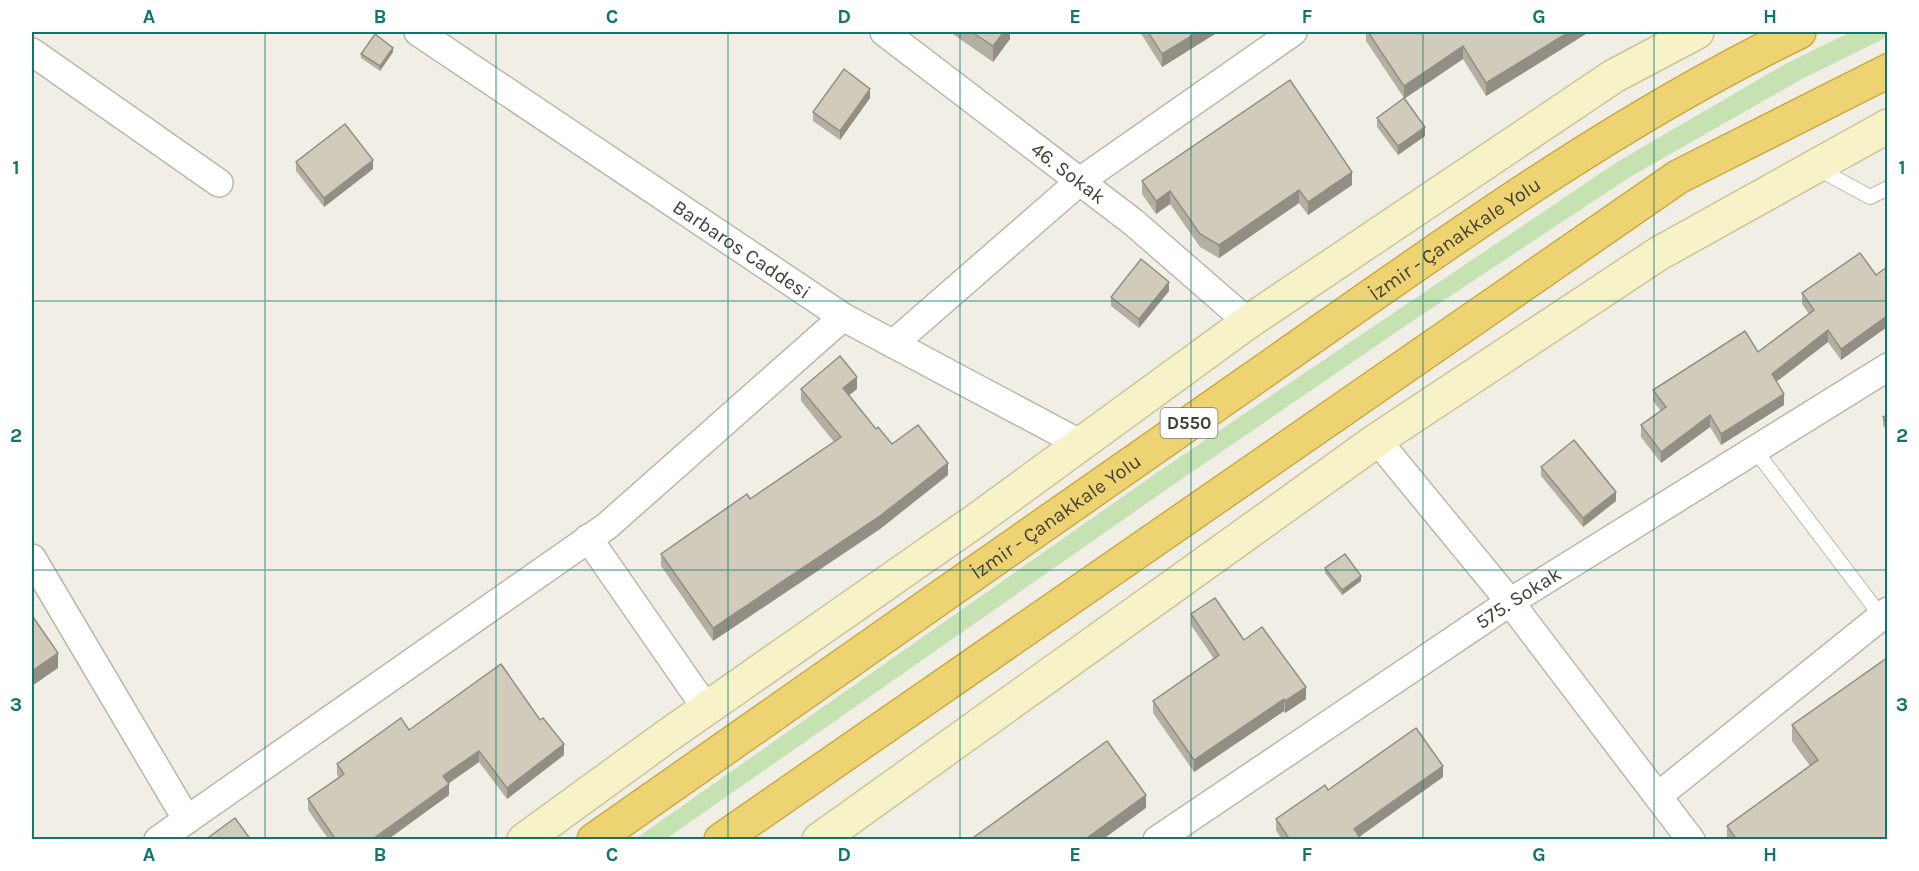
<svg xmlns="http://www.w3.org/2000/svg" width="1919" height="871" font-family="Karla,sans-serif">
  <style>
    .green { fill: #c6e1b2 }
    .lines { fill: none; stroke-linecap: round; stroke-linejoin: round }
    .lane-casing { stroke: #bbb7a9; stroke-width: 16 }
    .street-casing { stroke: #bbb7a9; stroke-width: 30 }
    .secondary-casing { stroke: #ccc499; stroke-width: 36 }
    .highway-casing { stroke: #ca4; stroke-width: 36 }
    .lane { stroke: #fff; stroke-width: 14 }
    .street { stroke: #fff; stroke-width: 27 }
    .secondary { stroke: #f8f2c8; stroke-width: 33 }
    .highway { stroke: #eed373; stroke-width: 33 }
    .wall { fill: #b4afa2 }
    .shaded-wall { fill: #928e84 }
    .building { fill: #d1cbbc; stroke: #928e84; stroke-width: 1.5 }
    .grid { fill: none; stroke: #0f766e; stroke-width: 1.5; stroke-opacity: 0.55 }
    .labels { text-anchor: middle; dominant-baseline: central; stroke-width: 4.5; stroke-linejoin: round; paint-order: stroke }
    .shield { fill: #fff; stroke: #7b7972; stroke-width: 1.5 }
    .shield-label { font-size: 18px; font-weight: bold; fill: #423f36 }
    .street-label { font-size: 20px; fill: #423f36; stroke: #fff }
    .neatline { fill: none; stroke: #0f766e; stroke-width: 2 }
    .grid-label { font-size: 20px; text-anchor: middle; font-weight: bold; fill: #0f766e }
  </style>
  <rect width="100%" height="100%" fill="#f1efe5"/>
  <polygon class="green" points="1851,32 1887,32 1887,37 1802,79 1630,177 1411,322 1170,487 666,839 635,839 1155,474 1617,162 1785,64"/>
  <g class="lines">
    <defs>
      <g id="lane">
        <polyline points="1817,168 1870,197 1888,188"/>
        <polyline points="1755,450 1881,616"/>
      </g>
      <g id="street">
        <path id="s1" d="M 418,32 L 843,317 L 1081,444"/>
        <path id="s2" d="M 884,32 L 1133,222 L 1248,322"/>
        <polyline points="32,52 219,183"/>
        <polyline points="893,344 1080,181 1293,32"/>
        <polyline points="1377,440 1510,602 1691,840"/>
        <polyline points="588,538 706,708"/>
        <polyline points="32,558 187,820"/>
        <polyline points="1658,796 1888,611"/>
        <polyline points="158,840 607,526 843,317"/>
        <path id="s3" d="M 1157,840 L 1510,602 L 1888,367"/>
      </g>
      <g id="secondary">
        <polyline points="524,840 667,736 978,519 1248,322 1614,76 1697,32"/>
        <polyline points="819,840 1377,440 1658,254 1888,126"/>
      </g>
      <g id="highway">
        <path id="s4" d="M 594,840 C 818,683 1040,527 1264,371 C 1437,250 1609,124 1799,32"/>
        <polyline points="721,840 1678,177 1888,71"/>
      </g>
    </defs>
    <use href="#lane" class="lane-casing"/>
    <use href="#street" class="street-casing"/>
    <use href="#secondary" class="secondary-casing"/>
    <use href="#highway" class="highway-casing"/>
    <use href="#lane" class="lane"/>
    <use href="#street" class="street"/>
    <use href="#secondary" class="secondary"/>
    <use href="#highway" class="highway"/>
  </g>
  <g class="wall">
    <polygon points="950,32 1010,32 1010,39 993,62"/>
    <polygon points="1140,32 1218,32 1162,67"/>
    <polygon points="1366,32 1589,32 1486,96 1463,59 1405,98 1425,136 1398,155 1377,127 1377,118 1404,98 1366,41"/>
    <polygon points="393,52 380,71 361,58 361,54"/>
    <polygon points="870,98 840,140 813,121 813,112"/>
    <polygon points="296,162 373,169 324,207 296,171"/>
    <polygon points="1142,181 1352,185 1308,215 1299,203 1219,258 1200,247 1170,204 1156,214 1142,194"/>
    <polygon points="1887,267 1887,327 1841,360 1828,342 1776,382 1784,405 1721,445 1710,427 1661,463 1641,437 1641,425 1661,411 1653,401 1653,390 1758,352 1809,314 1802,304 1802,293 1876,275"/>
    <polygon points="1169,291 1139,328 1111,306 1111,297"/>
    <polygon points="801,389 857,389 849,395 876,429 892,444 948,475 880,529 713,641 661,566 661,554 750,499 834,442 801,401"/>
    <polygon points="1887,415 1887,432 1883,425 1883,417"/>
    <polygon points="1541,467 1616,501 1583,527 1541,476"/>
    <polygon points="1325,568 1361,581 1342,595 1325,573"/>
    <polygon points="1191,614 1244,640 1306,699 1285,713 1284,711 1194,772 1153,713 1153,701 1214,659 1191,625"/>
    <polygon points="1792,725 1887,840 1727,840 1727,826 1810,766 1792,741"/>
    <polygon points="409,730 564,755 507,799 479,762 448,784 449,795 387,840 329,840 308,810 308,799 339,777 337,775 337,764"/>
    <polygon points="1443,777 1359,836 1362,840 1282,840 1276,830 1276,819 1328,790"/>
  </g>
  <g class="shaded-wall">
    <polygon points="1004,32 1010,32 1010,39 993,62 993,46"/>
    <polygon points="1198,32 1218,32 1162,67 1162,54"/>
    <polygon points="1569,32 1589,32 1486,96 1486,83"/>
    <polygon points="1463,46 1463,59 1404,99 1404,86"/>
    <polygon points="393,48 393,52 380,71 380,66"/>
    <polygon points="870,89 870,98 840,140 840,131"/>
    <polygon points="1425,127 1425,136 1398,155 1398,146"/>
    <polygon points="373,160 373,169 324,207 324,198"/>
    <polygon points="1352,172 1352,185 1308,215 1308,202"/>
    <polygon points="1299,190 1299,203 1219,258 1219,245"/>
    <polygon points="1170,191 1170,204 1156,214 1156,201"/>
    <polygon points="1169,282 1169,291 1139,328 1139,319"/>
    <polygon points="1887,316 1887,327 1841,360 1841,349"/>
    <polygon points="1828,330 1828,342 1772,385 1772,374"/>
    <polygon points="857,377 857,389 843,400 843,388"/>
    <polygon points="1784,394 1784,405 1721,445 1721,434"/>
    <polygon points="1710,415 1710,427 1661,463 1661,452"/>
    <polygon points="948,463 948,475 880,529 713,641 713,628"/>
    <polygon points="1616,492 1616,501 1583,527 1583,518"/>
    <polygon points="1361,576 1361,581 1342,595 1342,590"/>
    <polygon points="58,653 58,668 32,686 32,671"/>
    <polygon points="1306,687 1306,699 1285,713 1285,701"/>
    <polygon points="1284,699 1284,711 1194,772 1194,760"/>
    <polygon points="564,744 564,755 507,799 507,788"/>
    <polygon points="479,751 479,762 443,787 443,776"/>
    <polygon points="1443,766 1443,777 1355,840 1354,829"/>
    <polygon points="449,784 449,795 387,840 373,840"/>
    <polygon points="1146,795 1146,808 1102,840 1084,840"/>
  </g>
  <g class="building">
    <polygon points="972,32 1004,32 993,46"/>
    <polygon points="1148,32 1198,32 1162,54"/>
    <polygon points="1368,32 1569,32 1486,83 1463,46 1404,86"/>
    <polygon points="375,34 393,48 380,66 361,54"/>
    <polygon points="844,69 870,89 840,131 813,112"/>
    <polygon points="1290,80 1352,172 1308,202 1299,190 1219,245 1200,234 1170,191 1156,201 1142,181"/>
    <polygon points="1404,98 1425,127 1398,146 1377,118"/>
    <polygon points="345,124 373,160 324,198 296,162"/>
    <polygon points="1860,253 1876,275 1887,267 1887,316 1841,349 1828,330 1772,374 1784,394 1721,434 1710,415 1661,452 1641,425 1666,407 1653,390 1745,331 1758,352 1814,310 1802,293"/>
    <polygon points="1141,259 1169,282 1139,319 1111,297"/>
    <polygon points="840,356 857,377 843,388 876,429 878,427 892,444 918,425 948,463 880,516 713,628 661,554 747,494 750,499 841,437 801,389"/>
    <polygon points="1887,415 1887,424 1883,417"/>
    <polygon points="1574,440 1616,492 1583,518 1541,467"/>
    <polygon points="1345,554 1361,576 1342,590 1325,568"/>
    <polygon points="1215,598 1244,640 1262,627 1306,687 1285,701 1284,699 1194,760 1153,701 1219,655 1191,614"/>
    <polygon points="33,617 58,653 32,671 32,618"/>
    <polygon points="1887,658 1887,840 1737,840 1727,826 1818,760 1792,725"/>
    <polygon points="501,664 540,720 543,718 564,744 507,788 479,751 443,776 449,784 373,839 373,840 336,840 308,799 344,774 337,764 401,718 409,730"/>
    <polygon points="1416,728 1443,766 1354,829 1362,840 1290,840 1276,819 1325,785 1328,790"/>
    <polygon points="1107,741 1146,795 1084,840 970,840"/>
    <polygon points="235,818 251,840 205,840"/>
  </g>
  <path class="grid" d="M 265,32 L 265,840M 496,32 L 496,840M 728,32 L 728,840M 960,32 L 960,840M 1191,32 L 1191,840M 1423,32 L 1423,840M 1654,32 L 1654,840M 32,301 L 1888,301M 32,570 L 1888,570"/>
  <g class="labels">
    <rect class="shield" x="1160.5" y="408" width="57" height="30" rx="4.5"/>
    <g class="shield-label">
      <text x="1189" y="423">D550</text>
    </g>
    <g class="street-label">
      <text stroke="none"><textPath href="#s2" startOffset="232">46. Sokak</textPath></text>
      <text stroke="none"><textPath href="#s4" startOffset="1050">İzmir - Çanakkale Yolu</textPath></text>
      <text stroke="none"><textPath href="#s1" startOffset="390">Barbaros Caddesi</textPath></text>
      <text stroke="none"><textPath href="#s4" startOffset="564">İzmir - Çanakkale Yolu</textPath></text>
      <text stroke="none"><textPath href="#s3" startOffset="435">575. Sokak</textPath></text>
    </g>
  </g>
  <rect width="1919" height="871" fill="none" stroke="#ffffff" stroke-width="66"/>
  <rect x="33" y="33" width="1853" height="805" class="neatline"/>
  <g class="grid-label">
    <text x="149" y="23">A</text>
    <text x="380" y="23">B</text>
    <text x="612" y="23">C</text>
    <text x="844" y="23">D</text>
    <text x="1075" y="23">E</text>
    <text x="1307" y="23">F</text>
    <text x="1539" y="23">G</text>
    <text x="1770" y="23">H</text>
    <text x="16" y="174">1</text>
    <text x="1902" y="174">1</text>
    <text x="16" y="442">2</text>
    <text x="1902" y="442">2</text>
    <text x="16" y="711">3</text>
    <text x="1902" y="711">3</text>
    <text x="149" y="861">A</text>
    <text x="380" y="861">B</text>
    <text x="612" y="861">C</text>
    <text x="844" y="861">D</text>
    <text x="1075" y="861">E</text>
    <text x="1307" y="861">F</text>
    <text x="1539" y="861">G</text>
    <text x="1770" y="861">H</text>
  </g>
</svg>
